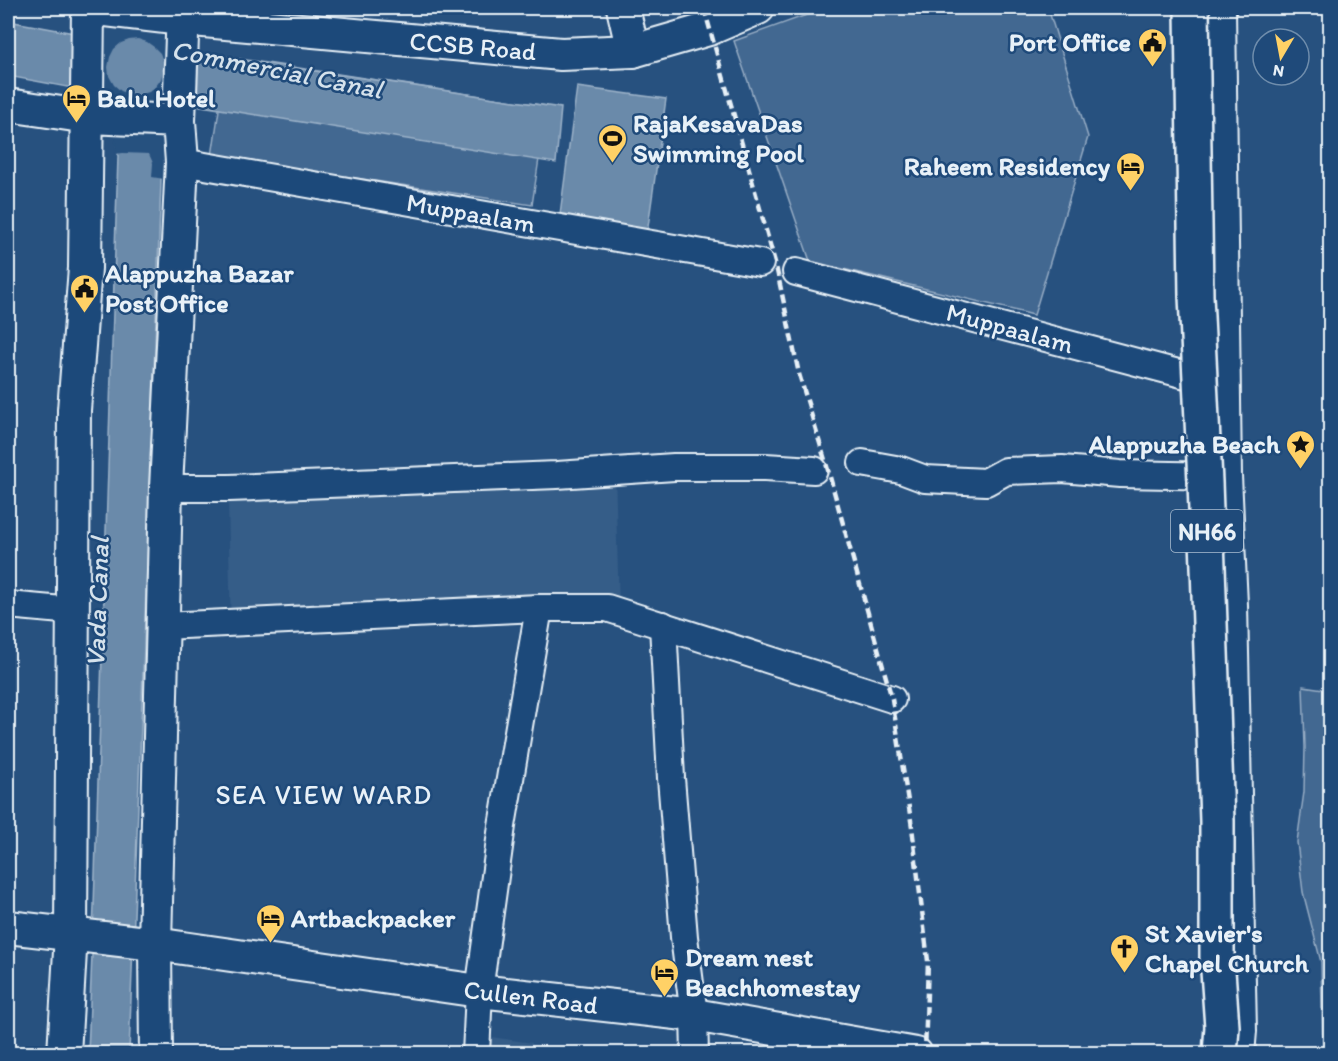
<svg xmlns="http://www.w3.org/2000/svg" width="1338" height="1061" font-family="Itim,sans-serif">
  <style>
    .built { fill: #355d88 }
    .green { fill: #436891; stroke: #96acc4; stroke-width: 1.5 }
    .water { fill: #6b8aaa; stroke: #9db3c9; stroke-width: 1.5 }
    .pier { fill: #27517f; fill-rule: evenodd }
    .lines { fill: none; stroke-linecap: round; stroke-linejoin: round }
    .minor-casing { stroke: #e8f1f8; stroke-width: 30 }
    .major-casing { stroke: #e8f1f8; stroke-width: 36 }
    .minor { stroke: #1f4a7a; stroke-width: 26 }
    .major { stroke: #1f4a7a; stroke-width: 32 }
    .rail { stroke: #e8f1f8; stroke-width: 4.5; stroke-dasharray: 9 4.5; stroke-linecap: butt }
    .highway-bridge-casing { stroke: #e8f1f8; stroke-width: 38; stroke-linecap: butt }
    .highway-bridge { stroke: #1f4a7a; stroke-width: 33 }
    .labels { text-anchor: middle; dominant-baseline: central; stroke-width: 5; stroke-linejoin: round; paint-order: stroke }
    .shield { fill: #1f4a7a; stroke: #acbfd2; stroke-width: 1.5 }
    .shield-label { font-size: 24px; font-weight: bold; fill: #e8f1f8 }
    .poi-label { font-size: 26px; font-weight: bold; fill: #e8f1f8; stroke: #1f4a7a; text-anchor: start }
    .street-label { font-size: 26px; fill: #e8f1f8; stroke: #1f4a7a }
    .water-label { font-size: 27px; font-style: italic; fill: #d5e2ec; stroke: #1f4a7a }
    .neighbourhood-label { font-size: 27px; letter-spacing: 1.5px; fill: #e8f1f8; stroke: #1f4a7a }
  </style>
  <rect width="100%" height="100%" fill="#27517f"/>
  <filter id="ink" filterUnits="userSpaceOnUse"><feTurbulence type="fractalNoise" baseFrequency=".0167" numOctaves="2"/><feDisplacementMap in="SourceGraphic" scale="12" xChannelSelector="R" yChannelSelector="G"/><feConvolveMatrix kernelMatrix="1 2 1 2 8 2 1 2 1" color-interpolation-filters="sRGB"/></filter>
  <g filter="url(#ink)">
    <g class="built">
      <polygon points="615,472 619,606 453,627 271,623 231,631 228,500"/>
      <polygon points="464,1033 532,1043 531,1053 461,1054"/>
    </g>
    <g class="green">
      <polygon points="826,8 1048,8 1088,137 1034,315 810,261 734,41"/>
      <polygon points="227,57 547,106 532,205 212,156"/>
      <polygon points="1303,686 1330,690 1330,1053 1323,1053 1321,962 1303,892 1297,842 1304,792 1305,747"/>
    </g>
    <g class="water">
      <polygon points="111,8 175,50 561,108 556,163 164,100 129,1053 88,1053 94,906 119,125 116,96 8,76 8,21 107,39"/>
      <polygon points="577,87 666,99 646,241 558,229"/>
    </g>
    <path class="pier" d="M 108,8 L 180,8 L 167,104 L 164,179 L 152,177 L 153,163 L 149,154 L 123,153 L 115,154 L 116,125 L 114,99 L 76,93 L 78,31 L 105,36 ZM 138,39 L 147,42 L 154,47 L 160,53 L 163,61 L 163,70 L 161,79 L 156,86 L 149,92 L 139,95 L 130,95 L 121,91 L 114,85 L 109,76 L 108,67 L 110,57 L 114,49 L 121,43 L 129,40 Z"/>
    <g class="lines">
      <defs>
        <g id="minor">
          <polyline points="182,162 760,263"/>
          <polyline points="796,272 1216,383"/>
          <polyline points="862,463 901,470 925,479 986,482 1006,471 1062,469 1120,474 1223,476"/>
          <polyline points="166,488 229,488 557,475 674,467 765,467 814,470"/>
          <polyline points="8,605 73,611"/>
          <polyline points="663,625 671,778 684,937 694,1015 695,1054"/>
          <polyline points="163,626 539,608 607,608 892,699"/>
          <polyline points="476,1054 479,991 502,826 539,608"/>
        </g>
        <g id="major">
          <polyline points="89,8 182,19 561,54 633,51 709,29 758,8"/>
          <polyline points="623,8 633,51"/>
          <polyline points="1219,8 1225,476 1231,605 1240,1031 1238,1054"/>
          <polyline points="8,105 88,117 179,121"/>
          <polyline points="8,927 155,944 479,991 694,1015 916,1054"/>
          <polyline points="64,1054 71,934 74,410 85,268 88,8"/>
          <polyline points="156,1054 155,944 166,488 182,162 179,121 183,8"/>
        </g>
      </defs>
      <use href="#minor" class="minor-casing"/>
      <use href="#major" class="major-casing"/>
      <use href="#minor" class="minor"/>
      <use href="#major" class="major"/>
      <polyline class="rail" points="704,8 776,266 799,374 828,470 892,699 912,827 928,961 925,1054"/>
      <defs>
        <polyline id="highway-bridge" points="1192,8 1196,296 1205,482 1217,821 1217,957 1222,1027 1220,1054"/>
      </defs>
      <use href="#highway-bridge" class="highway-bridge-casing"/>
      <use href="#highway-bridge" class="highway-bridge"/>
    </g>
  </g>
  <defs>
    <symbol id="civic-pin" viewBox="-11 -11 22 30"><path d="M0 17L-7.5 6A9.5 9.5 0 1 1 7.5 6Z" fill="#ffd166" stroke="#1f4a7a"/><path d="M-.6-6.5H3V-4.5H.6V-3L4-1V1h2V6H-6V1h2V-1L-.6-3ZM-1.2 2.5V6h2.4V2.5Z" fill="#111"/></symbol>
    <symbol id="hotel-pin" viewBox="-11 -11 22 30"><path d="M0 17L-7.5 6A9.5 9.5 0 1 1 7.5 6Z" fill="#ffd166" stroke="#1f4a7a"/><path d="M-6-4.5h1.5V1H6V5H4.5V3h-9V5H-6ZM-4 0a1.8 1.8 0 1 1 3.6 0ZM.5 0V-2.5h3Q6-2.5 6 0Z" fill="#111"/></symbol>
    <symbol id="stadium-pin" viewBox="-11 -11 22 30"><path d="M0 17L-7.5 6A9.5 9.5 0 1 1 7.5 6Z" fill="#ffd166" stroke="#1f4a7a"/><path d="M0-5a6.5 5 0 1 0 0 10a6.5 5 0 1 0 0-10ZM-3.5-1.8h7v3.6h-7Z" fill="#111"/></symbol>
    <symbol id="sight-pin" viewBox="-11 -11 22 30"><path d="M0 17L-7.5 6A9.5 9.5 0 1 1 7.5 6Z" fill="#ffd166" stroke="#1f4a7a"/><path d="M0-6L1.8-2.2L6-1.7L2.9 1.2L3.7 5.4L0 3.3L-3.7 5.4L-2.9 1.2L-6-1.7L-1.8-2.2Z" fill="#111"/></symbol>
    <symbol id="church-pin" viewBox="-11 -11 22 30"><path d="M0 17L-7.5 6A9.5 9.5 0 1 1 7.5 6Z" fill="#ffd166" stroke="#1f4a7a"/><path d="M-1.2-6h2.4v3.5h3.3v2.4h-3.3V6h-2.4V-.1h-3.3v-2.4h3.3Z" fill="#111"/></symbol>
  </defs>
  <g fill-rule="evenodd">
    <use href="#civic-pin" x="1136" y="26" width="33" height="45"/>
    <use href="#hotel-pin" x="60" y="82" width="33" height="45"/>
    <use href="#stadium-pin" x="596" y="122" width="33" height="45"/>
    <use href="#hotel-pin" x="1114" y="150" width="33" height="45"/>
    <use href="#civic-pin" x="68" y="272" width="33" height="45"/>
    <use href="#sight-pin" x="1284" y="428" width="33" height="45"/>
    <use href="#hotel-pin" x="254" y="902" width="33" height="45"/>
    <use href="#church-pin" x="1108" y="932" width="33" height="45"/>
    <use href="#hotel-pin" x="648" y="956" width="33" height="45"/>
  </g>
  <g class="labels">
    <rect class="shield" x="1171" y="510" width="72" height="42" rx="4.5"/>
    <g class="shield-label">
      <text x="1207" y="531">NH66</text>
    </g>
    <g class="poi-label">
      <text x="1131" y="42" text-anchor="end">Port Office</text>
      <text x="97" y="98">Balu Hotel</text>
      <text x="633" y="123">RajaKesavaDas<tspan x="633" dy="30">Swimming Pool</tspan></text>
      <text x="1110" y="166" text-anchor="end">Raheem Residency</text>
      <text x="105" y="273">Alappuzha Bazar<tspan x="105" dy="30">Post Office</tspan></text>
      <text x="1280" y="444" text-anchor="end">Alappuzha Beach</text>
      <text x="291" y="918">Artbackpacker</text>
      <text x="1145" y="933">St Xavier's<tspan x="1145" dy="30">Chapel Church</tspan></text>
      <text x="685" y="957">Dream nest<tspan x="685" dy="30">Beachhomestay</tspan></text>
    </g>
    <g class="street-label">
      <text transform="translate(473 46) rotate(5)">CCSB Road</text>
      <text transform="translate(471 213) rotate(10)">Muppaalam</text>
      <text transform="translate(1010 328) rotate(15)">Muppaalam</text>
      <text transform="translate(531 997) rotate(7)">Cullen Road</text>
    </g>
    <g class="water-label">
      <text transform="translate(277 69) rotate(11)">Commercial Canal</text>
      <text transform="translate(97 602) rotate(-88)">Vada Canal</text>
    </g>
    <g class="neighbourhood-label">
      <text x="324" y="794">SEA VIEW WARD</text>
    </g>
  </g>
  <rect width="1338" height="1061" fill="none" stroke="#1f4a7a" stroke-width="30"/>
  <rect x="15" y="15" width="1308" height="1031" fill="none" stroke="#e8f1f8" stroke-width="2" filter="url(#ink)"/>
  <g transform="translate(1281 57) rotate(190)"><circle r="28" fill="#1f4a7a" stroke="#6f8dac" stroke-width="1.5"/>
  <path d="M0-4.5L10 22L0 15L-10 22Z" fill="#ffd166"/>
  <text y="-9" font-size="16" font-weight="bold" text-anchor="middle" fill="#e8f1f8">N</text>
  </g>
</svg>
